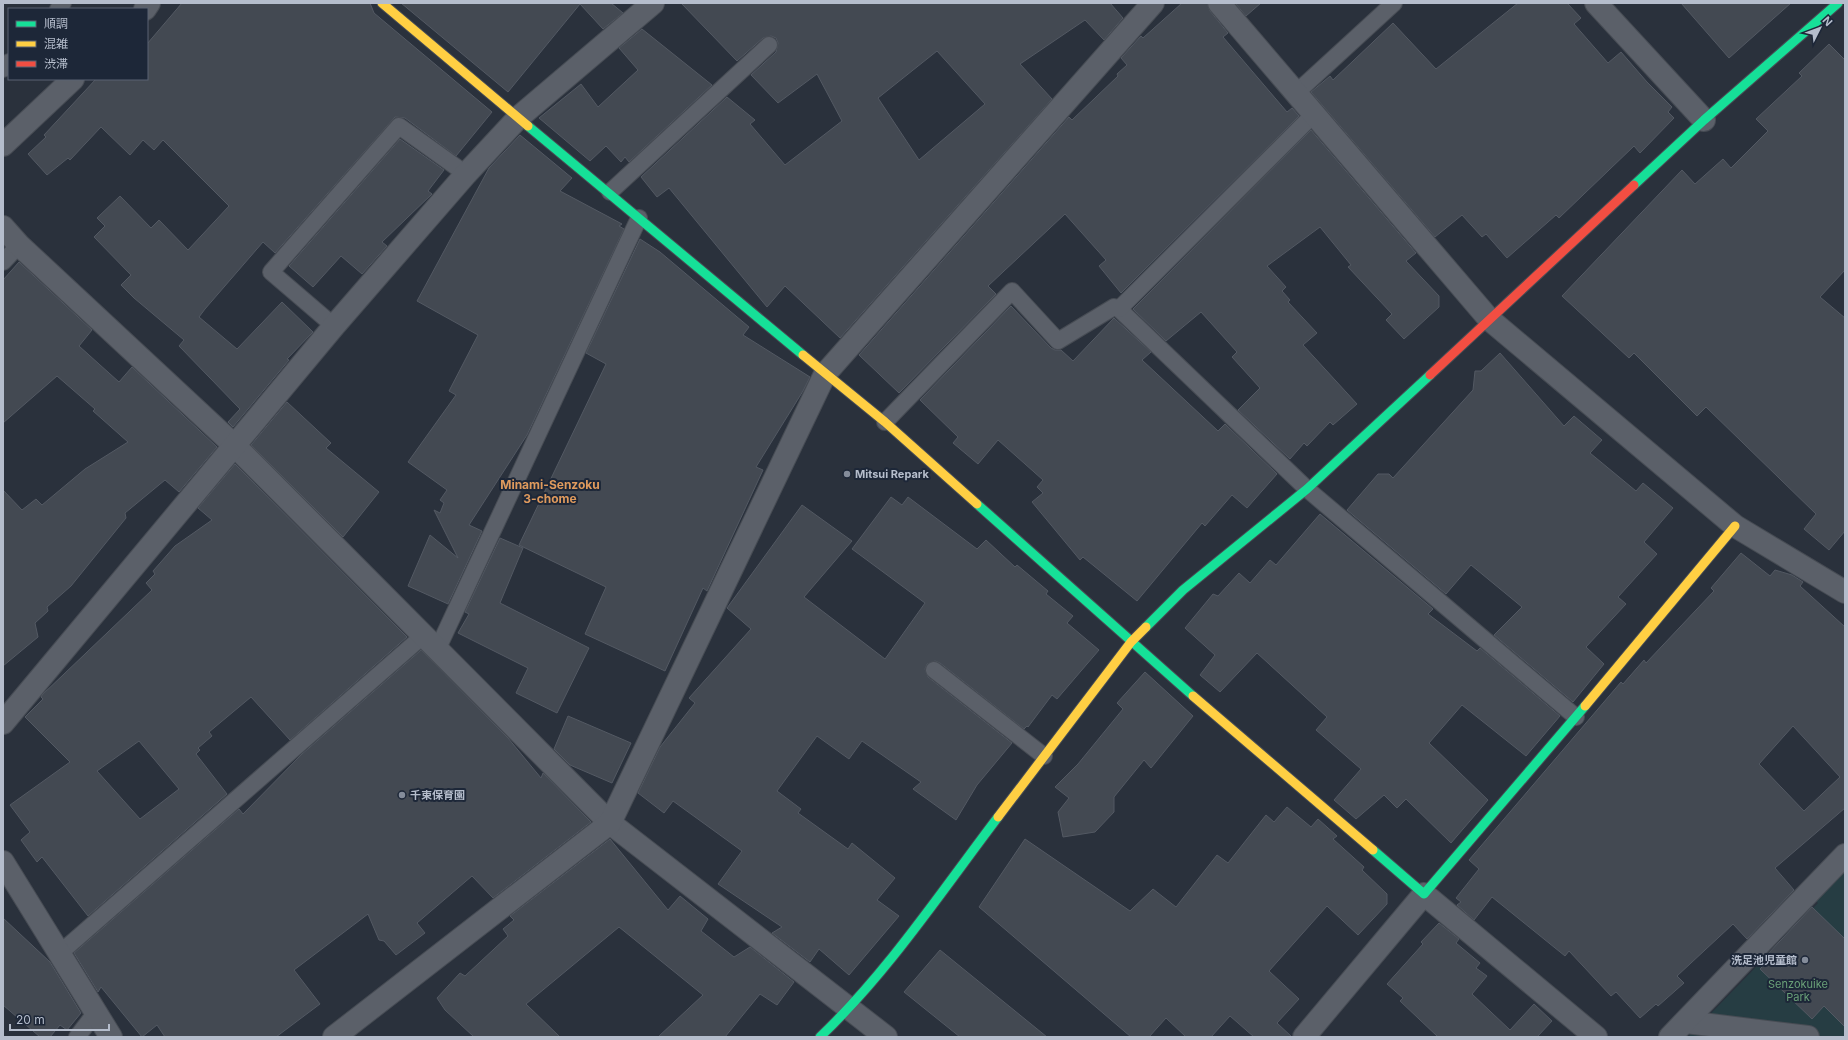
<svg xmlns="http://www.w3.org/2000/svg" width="1848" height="1040" font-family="Inter,'Noto Sans JP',sans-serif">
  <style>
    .green { fill: #263d43 }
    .building { fill: #434952; stroke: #535963; fill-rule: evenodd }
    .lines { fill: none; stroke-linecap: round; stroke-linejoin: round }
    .lane-casing { stroke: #474c54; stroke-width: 18 }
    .street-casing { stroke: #474c54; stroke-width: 24 }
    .fast-casing { stroke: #474c54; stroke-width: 11 }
    .slow-casing { stroke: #474c54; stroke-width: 11 }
    .jam-casing { stroke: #474c54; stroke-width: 11 }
    .lane { stroke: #5b6069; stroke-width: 16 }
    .street { stroke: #5b6069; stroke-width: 22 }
    .fast { stroke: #16e098; stroke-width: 9 }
    .slow { stroke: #ffcf43; stroke-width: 9 }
    .jam { stroke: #f24e42; stroke-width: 9 }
    .poi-dot { fill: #848c9a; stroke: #1d2738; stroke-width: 1.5 }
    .labels { text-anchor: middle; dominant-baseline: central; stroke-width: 4; stroke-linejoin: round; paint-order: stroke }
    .poi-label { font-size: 11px; font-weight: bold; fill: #b5bdcc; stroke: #1d2738; text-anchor: start }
    .park-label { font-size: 11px; fill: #6aa078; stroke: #1d2738 }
    .neighbourhood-label { font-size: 12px; font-weight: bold; fill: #df9a5d; stroke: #1d2738 }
  </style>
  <rect width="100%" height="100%" fill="#2a313c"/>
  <polygon class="green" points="1845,863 1845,1037 1688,1037 1818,903 1813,898"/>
  <g class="building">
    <polygon points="182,3 370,3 374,13 492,112 456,156 405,118 395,117 275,253 263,242 205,309 199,317 237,349 282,302 313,332 287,359 289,360 233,427 228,422 240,409 179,346 184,340 134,298 121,285 131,275 94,237 105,226 97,218 120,196 151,228 159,220 188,250 229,206 163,140 154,150 143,140 130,155 101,127 70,160 68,158 47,175 28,154 46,137 44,135 96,79 147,79 147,44"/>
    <polygon points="401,3 611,3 623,13 603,29 580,4 508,92"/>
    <path d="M 681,3 L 1110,3 L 1123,18 L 1104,40 L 1085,20 L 1020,64 L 1052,99 L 840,338 L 785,286 L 767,307 L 669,188 L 657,197 L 641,177 L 727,97 L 755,120 L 750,124 L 785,165 L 842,121 L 817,74 L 778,103 L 751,75 L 776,52 L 778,43 L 776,38 L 771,36 L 763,38 L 737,61 ZM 937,51 L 985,104 L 919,160 L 878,98 Z"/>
    <polygon points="1182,3 1207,3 1210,11 1228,33 1223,37 1287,112 1292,108 1299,116 1121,293 1099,266 1106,260 1065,214 988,286 996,294 899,393 859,355 1069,117 1072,120 1118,76 1117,74 1127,65 1121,58 1141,36 1143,38"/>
    <polygon points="1235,3 1261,3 1246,16"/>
    <polygon points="1518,3 1567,3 1581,18 1574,24 1608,63 1621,52 1647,82 1672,107 1668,112 1674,118 1640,153 1634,146 1559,218 1556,215 1507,258 1486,234 1482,237 1462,215 1435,237 1311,92 1330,76 1333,80 1393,23 1436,69"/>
    <polygon points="1681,3 1791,3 1729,58"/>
    <polygon points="642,29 712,85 629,162 625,157 621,162 606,146 590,161 539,118 581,84 598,107 638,70 619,48"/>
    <polygon points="1829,44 1845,60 1845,270 1820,297 1845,318 1845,531 1829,550 1804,529 1816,514 1706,407 1697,416 1634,353 1629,358 1562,296 1682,170 1695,184 1723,159 1731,168 1768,131 1756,119 1802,76 1799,73"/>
    <polygon points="1311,130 1416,253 1406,261 1439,296 1439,307 1404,339 1386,320 1392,314 1348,267 1351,265 1320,227 1267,266 1286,287 1282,291 1290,300 1288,302 1317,333 1303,345 1357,404 1333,425 1330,422 1307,446 1304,443 1290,459 1238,410 1260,388 1232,357 1237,352 1201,312 1166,341 1133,309"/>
    <polygon points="520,135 572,178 560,191 622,224 619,226 624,229 527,435 469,525 482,531 448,604 408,586 430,535 458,558 434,510 440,513 444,503 440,500 447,490 408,462 456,395 449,391 478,335 417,301 489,168"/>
    <polygon points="400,139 444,170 428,191 432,194 382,242 387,246 362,274 341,256 313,287 289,266"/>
    <polygon points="640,239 660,252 749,327 743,335 810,377 803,391 756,467 763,470 707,591 703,588 665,671 585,634 606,587 519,545 606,364 586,353"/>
    <polygon points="19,262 92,330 79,346 119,382 132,367 217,447 179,492 165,480 125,513 126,518 71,586 47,607 48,611 35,623 38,637 3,666 3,490 22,510 36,499 42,505 85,469 128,442 93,411 95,409 57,376 3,423 3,280"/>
    <polygon points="1011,306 1051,348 1055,350 1061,350 1073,361 1114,318 1151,352 1142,360 1218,431 1225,424 1277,474 1247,508 1232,495 1205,526 1202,523 1137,601 1083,557 1080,560 1032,502 1043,493 1037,487 1043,480 998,440 978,464 953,443 958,437 920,400"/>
    <polygon points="1500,353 1564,426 1574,416 1602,440 1590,453 1636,491 1643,483 1673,508 1644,542 1657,554 1618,597 1626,604 1586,647 1604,664 1573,702 1494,635 1522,607 1471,565 1446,594 1347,510 1378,474 1389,474 1393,478 1473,390 1475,371 1481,371"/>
    <polygon points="287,402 331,443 326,448 379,492 343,537 251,445"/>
    <path d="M 235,464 L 407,637 L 290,740 L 251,697 L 209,732 L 212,736 L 198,748 L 200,750 L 196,754 L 227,794 L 88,916 L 42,857 L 37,862 L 21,840 L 30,832 L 10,805 L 70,762 L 25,717 L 43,699 L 41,697 L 42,695 L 152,590 L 146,583 L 155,574 L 153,571 L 175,546 L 212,520 L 198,508 ZM 139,741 L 179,789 L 140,819 L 97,771 Z"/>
    <polygon points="891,497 902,505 908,497 977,549 986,540 1015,567 1017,565 1048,591 1046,594 1073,616 1067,623 1099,650 1057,699 1052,695 1028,727 1027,726 1024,729 940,663 935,661 927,664 925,669 928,677 1012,743 977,785 956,820 913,789 921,782 862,741 849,759 817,736 777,791 801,809 798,813 848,849 852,843 895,878 877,900 899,916 849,975 819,949 810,962 772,933 782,927 718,884 742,851 673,801 664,813 638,793 660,747 695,703 689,698 751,629 727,608 802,505 852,541 804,597 885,659 925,603 852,549"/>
    <polygon points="1320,514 1433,609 1428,614 1477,651 1480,648 1560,716 1526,756 1462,705 1429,743 1488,800 1451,843 1406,799 1397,808 1384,795 1356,819 1334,800 1361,769 1316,730 1327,717 1257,653 1220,692 1200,675 1215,655 1185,628 1213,594 1218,596 1239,573 1250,583 1270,560 1276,565"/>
    <polygon points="500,538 523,548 500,603 589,648 557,713 516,693 528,668 458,633 469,614 465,612"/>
    <path d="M 1741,553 L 1770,576 L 1775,570 L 1792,575 L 1803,582 L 1800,586 L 1845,627 L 1845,808 L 1775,868 L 1794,890 L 1747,939 L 1733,924 L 1677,976 L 1684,983 L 1658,1006 L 1656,1004 L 1640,1018 L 1616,992 L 1611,996 L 1569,951 L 1565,956 L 1492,897 L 1474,920 L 1457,905 L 1461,902 L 1456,898 L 1479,869 L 1469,860 L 1621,682 L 1623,684 L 1644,660 L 1646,663 L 1714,591 L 1711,588 ZM 1793,726 L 1840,777 L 1804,811 L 1759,764 Z"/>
    <polygon points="421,650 508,738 541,778 543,773 591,822 493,898 472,876 417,923 425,933 396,955 384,941 379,940 368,914 294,970 320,1004 276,1037 165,1037 157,1025 142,1037 101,987 98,992 74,953 239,809 243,814 302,754"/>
    <polygon points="1145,672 1193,716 1151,768 1144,760 1114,797 1114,812 1095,832 1063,837 1058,812 1069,798 1055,787 1078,764 1123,709 1117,703"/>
    <polygon points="568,716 631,743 612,783 570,765 554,749"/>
    <polygon points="1287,807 1311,827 1318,819 1337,836 1333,839 1364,867 1362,870 1387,894 1387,904 1358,935 1327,906 1269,971 1299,999 1277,1023 1292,1037 1254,1037 1230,1016 1211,1037 1186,1037 1166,1018 1149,1037 1131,1037 979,907 1025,839 1130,911 1153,889 1176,907 1217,855 1228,863 1266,815 1274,822"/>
    <polygon points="610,839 668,910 680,896 708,919 701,931 734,957 750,947 794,982 777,1005 760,994 725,1037 658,1037 703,995 619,927 526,1004 560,1037 474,1037 445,1010 437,998 460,973 465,976 508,936 503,929 514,920 510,916"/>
    <polygon points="1812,907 1845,939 1845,1027 1824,1006 1812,1019 1760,969 1767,962 1764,958"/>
    <polygon points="3,918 50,962 81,1013 67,1030 60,1025 50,1037 40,1037 3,1005"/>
    <polygon points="1439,923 1459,939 1456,943 1480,963 1476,968 1487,976 1472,994 1510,1030 1534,1004 1552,1021 1537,1037 1438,1037 1400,1001 1403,998 1387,984 1423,944 1421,942"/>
    <polygon points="940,950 1047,1037 960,1037 904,992"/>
  </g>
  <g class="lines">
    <defs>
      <g id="lane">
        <polyline points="58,9 63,3"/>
        <polyline points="3,69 9,62"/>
        <polyline points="1296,93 1394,3"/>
        <polyline points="610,192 769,45"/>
        <polyline points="3,262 19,245"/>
        <polyline points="1119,309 1307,489 1576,717"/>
        <polyline points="334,326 271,272 399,126 466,174"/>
        <polyline points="885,422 1012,291 1058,341 1114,307 1119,309 1314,114"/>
        <polyline points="438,648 639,218"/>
        <polyline points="934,670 1044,756"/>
        <polyline points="60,953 424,635"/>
        <polyline points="77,1037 96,1012"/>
      </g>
      <g id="street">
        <polyline points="1219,3 1489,319 1735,526 1845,592"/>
        <polyline points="1596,3 1704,120"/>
        <polyline points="145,9 149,3"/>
        <polyline points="3,145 73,79"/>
        <polyline points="3,227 19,245 235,446 610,823 886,1037"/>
        <polyline points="3,723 334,326 466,174 519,117 653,3"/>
        <polyline points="3,862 111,1037"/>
        <polyline points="1686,1022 1808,1037"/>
        <polyline points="334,1037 610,823 825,374 1153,3"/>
        <polyline points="1304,1037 1424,894 1596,1037"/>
        <polyline points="1670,1037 1845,855"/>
      </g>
      <g id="fast">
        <polyline points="528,126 803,355"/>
        <polyline points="1634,185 1704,120 1838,3"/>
        <polyline points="977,504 1193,696"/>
        <polyline points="1146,627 1183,590 1307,489 1430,375"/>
        <polyline points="1373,850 1424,894 1585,706"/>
        <path d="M 820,1037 C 888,972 941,892 998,817"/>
      </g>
      <g id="slow">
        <polyline points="382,3 528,126"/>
        <polyline points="803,355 885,422 977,504"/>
        <polyline points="1193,696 1373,850"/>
        <polyline points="1585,706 1735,526"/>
        <polyline points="998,817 1131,642 1146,627"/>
      </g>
      <polyline id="jam" points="1430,375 1634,185"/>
    </defs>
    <use href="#lane" class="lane-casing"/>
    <use href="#street" class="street-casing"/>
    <use href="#fast" class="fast-casing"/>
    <use href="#slow" class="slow-casing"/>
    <use href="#jam" class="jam-casing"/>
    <use href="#lane" class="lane"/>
    <use href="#street" class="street"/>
    <use href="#fast" class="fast"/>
    <use href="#slow" class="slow"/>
    <use href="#jam" class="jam"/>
  </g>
  <g class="poi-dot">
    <circle cx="847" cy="474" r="4"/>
    <circle cx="402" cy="795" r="4"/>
    <circle cx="1805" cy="960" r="4"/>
  </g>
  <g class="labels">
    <g class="poi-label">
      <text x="855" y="474">Mitsui Repark</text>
      <text x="410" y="795">千束保育園</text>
      <text x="1797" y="960" text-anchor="end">洗足池児童館</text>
    </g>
    <g class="park-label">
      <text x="1798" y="984">Senzokuike<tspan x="1798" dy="13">Park</tspan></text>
    </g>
    <g class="neighbourhood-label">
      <text x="550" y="484">Minami-Senzoku<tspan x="550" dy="14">3-chome</tspan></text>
    </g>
  </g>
  <rect width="1848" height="1040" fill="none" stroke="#b5bdcc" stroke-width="8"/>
  <rect x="8" y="8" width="140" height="72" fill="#1d2738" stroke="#5a6373"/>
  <rect x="16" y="21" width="20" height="6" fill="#16e098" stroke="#5a6373"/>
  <text x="44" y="28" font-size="12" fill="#b5bdcc">順調</text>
  <rect x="16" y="41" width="20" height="6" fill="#ffcf43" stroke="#5a6373"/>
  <text x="44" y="48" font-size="12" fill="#b5bdcc">混雑</text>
  <rect x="16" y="61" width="20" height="6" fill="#f24e42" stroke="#5a6373"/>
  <text x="44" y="68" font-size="12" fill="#b5bdcc">渋滞</text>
  <g transform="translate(1820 28) rotate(48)" stroke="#1d2738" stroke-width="3" paint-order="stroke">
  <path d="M0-3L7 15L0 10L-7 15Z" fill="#b5bdcc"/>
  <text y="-6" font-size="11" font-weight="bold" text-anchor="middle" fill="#b5bdcc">N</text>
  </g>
  <path d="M10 1024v6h99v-6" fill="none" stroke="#b5bdcc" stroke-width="2"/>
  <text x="16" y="1024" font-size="12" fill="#b5bdcc" stroke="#1d2738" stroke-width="3" paint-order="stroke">20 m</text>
</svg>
